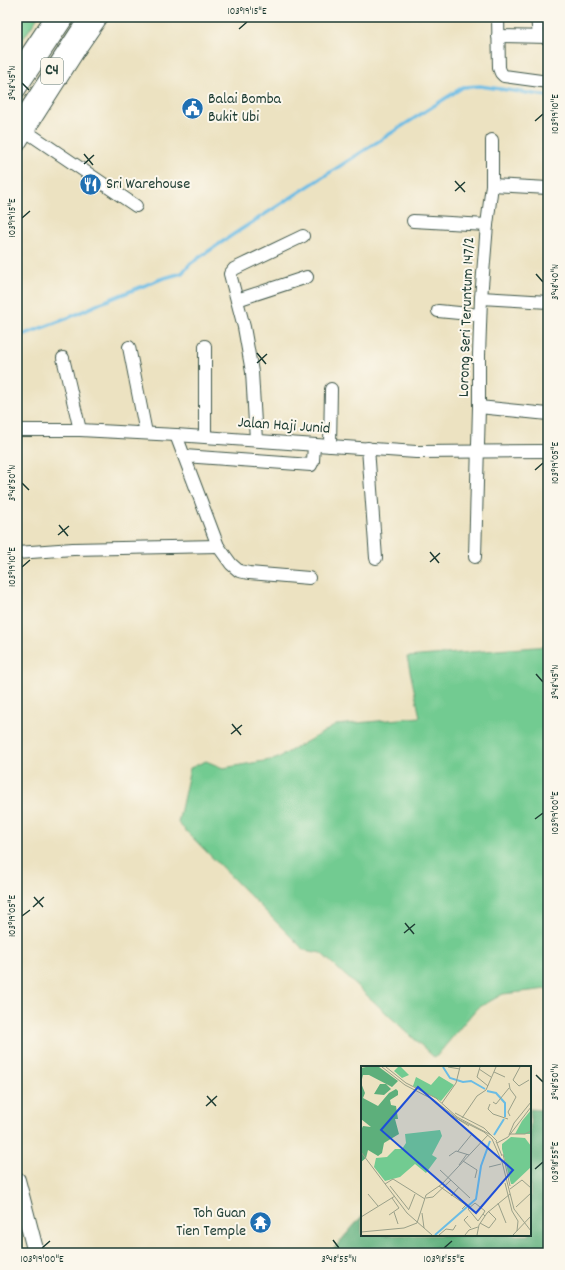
<svg xmlns="http://www.w3.org/2000/svg" width="565" height="1270" font-family="Dekko,sans-serif">
  <style>
    .green { fill: #72cb91; stroke: #488462 }
    .forest { fill: #5daf7b; stroke: #3e7658 }
    .lines { fill: none; stroke-linecap: round; stroke-linejoin: round }
    .stream { stroke: #6abce5; stroke-width: 3.5 }
    .minor-casing { stroke: #3e5649; stroke-width: 14 }
    .major-casing { stroke: #3e5649; stroke-width: 18 }
    .minor { stroke: #fff; stroke-width: 12 }
    .major { stroke: #fff; stroke-width: 16 }
    .ticks { fill: none; stroke: #1f3d34; stroke-width: 1.5 }
    .labels { text-anchor: middle; dominant-baseline: central; stroke-width: 4; stroke-linejoin: round; paint-order: stroke }
    .shield { fill: #fbf7ec; stroke: #61756b; stroke-width: 1 }
    .shield-label { font-size: 15px; font-weight: bold; fill: #1f3d34 }
    .poi-label { font-size: 16px; fill: #1f3d34; stroke: #fbf7ec; text-anchor: start }
    .street-label { font-size: 16px; fill: #1f3d34; stroke: #fbf7ec }
    .inset-river { fill: none; stroke: #6abce5; stroke-width: 2 }
    .inset-road { fill: none; stroke: #9aa089; stroke-width: 1 }
    .view { fill: #1d4ed8; fill-opacity: 0.15; stroke: #1d4ed8; stroke-width: 2 }
    .inset-edge { fill: none; stroke: #1f3d34; stroke-width: 2 }
    .neatline { fill: none; stroke: #1f3d34; stroke-width: 1.5 }
    .ticks-label { font-size: 10px; text-anchor: middle; fill: #1f3d34 }
  </style>
  <rect width="100%" height="100%" fill="#fbf7ec"/>
  <filter id="ink" filterUnits="userSpaceOnUse"><feTurbulence type="fractalNoise" baseFrequency=".025" numOctaves="2"/><feDisplacementMap in="SourceGraphic" scale="8" xChannelSelector="R" yChannelSelector="G"/><feConvolveMatrix kernelMatrix="1 2 1 2 8 2 1 2 1" color-interpolation-filters="sRGB"/></filter>
  <filter id="wash" filterUnits="userSpaceOnUse"><feTurbulence type="fractalNoise" baseFrequency=".012" numOctaves="4" result="noise"/><feDisplacementMap in="SourceGraphic" scale="16" xChannelSelector="R" yChannelSelector="G"/><feGaussianBlur stdDeviation="0.9" result="paint"/><feColorMatrix in="noise" values="0 0 0 0 0 0 0 0 0 0 0 0 0 0 0 0 0 1.4 0 .05"/><feComposite in="paint" operator="in"/></filter>
  <g filter="url(#wash)">
    <rect width="100%" height="100%" fill="#ece2c1"/>
    <g class="green">
      <polygon points="17,17 38,17 17,48"/>
      <polygon points="548,646 548,989 503,994 476,1009 435,1058 321,953 304,950 178,823 190,768 206,761 223,768 276,759 336,725 420,717 407,657"/>
    </g>
    <polygon class="forest" points="530,1109 541,1110 548,1115 548,1253 330,1253 362,1216 362,1235 530,1235"/>
    <g class="lines">
      <polyline class="stream" points="17,337 68,318 103,302 161,279 182,273 191,263 234,234 463,87 480,86 548,96"/>
    </g>
  </g>
  <g filter="url(#ink)">
    <g class="lines">
      <defs>
        <g id="minor">
          <polyline points="498,17 499,68 501,73 504,76 548,82"/>
          <polyline points="537,17 539,36"/>
          <polyline points="498,36 548,37"/>
          <polyline points="17,68 51,17"/>
          <polyline points="27,132 136,206"/>
          <polyline points="17,148 82,46 102,17"/>
          <polyline points="492,185 548,188"/>
          <polyline points="413,221 487,225"/>
          <polyline points="481,298 548,302"/>
          <polyline points="237,300 307,277"/>
          <polyline points="438,311 480,315"/>
          <polyline points="205,346 205,436"/>
          <polyline points="129,347 146,433"/>
          <polyline points="63,358 80,430"/>
          <polyline points="479,407 548,414"/>
          <polyline points="17,430 80,430 176,435 416,452 548,451"/>
          <polyline points="176,435 218,546 231,564 239,571 249,573 309,578"/>
          <polyline points="256,440 252,372 244,327 230,274 234,269 303,236"/>
          <polyline points="330,446 331,389"/>
          <polyline points="368,448 376,558"/>
          <polyline points="184,456 311,465 313,461 314,445"/>
          <polyline points="17,553 73,549 218,546"/>
          <polyline points="475,557 479,407 479,355 481,298 487,225 492,185 492,140"/>
        </g>
        <g id="major">
          <polyline points="17,90 66,17"/>
          <polyline points="17,126 88,17"/>
          <polyline points="17,1180 36,1253"/>
        </g>
      </defs>
      <use href="#minor" class="minor-casing"/>
      <use href="#major" class="major-casing"/>
      <use href="#minor" class="minor"/>
      <use href="#major" class="major"/>
    </g>
  </g>
  <path class="ticks" d="M 239,29 L 247,22M 22,83 L 29,90M 535,121 L 543,114M 84,154 L 93,165M 84,164 L 94,155M 455,181 L 465,192M 455,191 L 465,182M 22,218 L 30,211M 536,274 L 543,282M 257,353 L 266,364M 257,363 L 267,354M 535,470 L 543,463M 22,483 L 29,490M 59,525 L 68,536M 58,535 L 69,526M 430,552 L 439,563M 430,562 L 440,553M 22,567 L 30,560M 536,674 L 543,682M 232,724 L 241,735M 231,734 L 242,725M 535,819 L 543,813M 34,897 L 43,907M 33,907 L 44,897M 22,916 L 30,910M 405,923 L 414,934M 404,933 L 415,924M 536,1075 L 543,1082M 207,1096 L 216,1106M 206,1106 L 217,1096M 535,1169 L 543,1162M 333,1240 L 339,1248M 42,1248 L 50,1241M 444,1248 L 452,1241"/>
  <defs>
    <symbol id="civic-disc" viewBox="-11 -11 22 22"><circle r="9.5" fill="#1f6fb2" stroke="#fbf7ec"/><path d="M-.6-6.5H3V-4.5H.6V-3L4-1V1h2V6H-6V1h2V-1L-.6-3ZM-1.2 2.5V6h2.4V2.5Z" fill="#fff"/></symbol>
    <symbol id="restaurant-disc" viewBox="-11 -11 22 22"><circle r="9.5" fill="#1f6fb2" stroke="#fbf7ec"/><path d="M-5-6h1v4h1v-4h1v4h1v-4h1v5L-1.5 .5V6h-2V.5L-5-1ZM5-6V6H3V1.5H1.5Q1.5-4 5-6Z" fill="#fff"/></symbol>
    <symbol id="temple-disc" viewBox="-11 -11 22 22"><circle r="9.5" fill="#1f6fb2" stroke="#fbf7ec"/><path d="M0-6L5-2H3V0L6.5 2.5H4V6H1.5V3h-3V6H-4V2.5H-6.5L-3 0V-2H-5Z" fill="#fff"/></symbol>
  </defs>
  <g fill-rule="evenodd">
    <use href="#civic-disc" x="180" y="96" width="25" height="25"/>
    <use href="#restaurant-disc" x="78" y="172" width="25" height="25"/>
    <use href="#temple-disc" x="248" y="1210" width="25" height="25"/>
  </g>
  <g class="labels">
    <rect class="shield" x="41" y="58" width="22" height="26" rx="3"/>
    <g class="shield-label">
      <text x="52" y="71">C4</text>
    </g>
    <g class="poi-label">
      <text x="208" y="99">Balai Bomba<tspan x="208" dy="18">Bukit Ubi</tspan></text>
      <text x="106" y="184">Sri Warehouse</text>
      <text x="246" y="1213" text-anchor="end">Toh Guan<tspan x="246" dy="18">Tien Temple</tspan></text>
    </g>
    <g class="street-label">
      <text transform="translate(467 317) rotate(-88)">Lorong Seri Teruntum 147/2</text>
      <text transform="translate(284 426) rotate(4)">Jalan Haji Junid</text>
    </g>
  </g>
  <g transform="translate(361 1066)">
    <rect width="170" height="170" fill="#ece2c1"/>
    <path d="M 37,1 L 40,1 L 48,9 L 41,12 L 33,5 ZM 78,10 L 93,19 L 80,35 L 52,20 L 55,11 L 70,19 ZM 170,44 L 170,68 L 154,68 L 161,55 ZM 79,64 L 81,70 L 71,89 L 76,92 L 65,107 L 54,98 L 39,111 L 24,115 L 13,101 L 15,92 L 26,91 L 34,83 L 41,83 L 45,77 L 44,68 ZM 150,71 L 164,72 L 170,80 L 170,101 L 152,118 L 150,118 L 141,83 L 141,78 Z" fill="#72cb91"/>
    <path d="M 5,1 L 18,1 L 37,15 L 31,21 L 8,9 L 2,9 L 0,17 L 4,27 L 2,32 L 17,40 L 28,27 L 35,23 L 37,25 L 37,29 L 29,34 L 30,39 L 35,40 L 37,53 L 34,53 L 38,68 L 23,77 L 21,87 L 17,90 L 7,84 L 5,92 L 0,96 L 0,64 L 2,60 L 10,61 L 0,53 L 0,2 ZM 19,18 L 25,18 L 30,23 L 23,29 L 13,28 Z" fill="#5daf7b"/>
    <path class="inset-river" d="M 82,1 L 89,12 L 102,16 L 110,15 L 124,23M 126,25 L 135,27 L 144,37 L 144,51M 133,69 L 143,53M 74,169 L 115,133 L 120,100 L 129,75"/>
    <path class="inset-road" d="M 21,1 L 44,19 L 73,34 L 97,53 L 123,66 L 131,73 L 141,96 L 153,143 L 170,165M 25,1 L 45,17 L 75,32 L 96,51 L 130,69M 87,1 L 99,3M 119,1 L 116,11 L 127,20M 159,1 L 152,14 L 158,20 L 168,14M 118,3 L 130,11M 133,6 L 144,11M 148,17 L 149,23 L 155,31 L 147,46 L 149,50M 132,36 L 135,38 L 148,22M 81,37 L 95,17 L 99,1M 129,38 L 127,43 L 132,48 L 147,53M 94,47 L 123,62 L 136,75M 90,49 L 108,60M 101,52 L 116,30 L 125,24 L 135,1M 149,68 L 164,68 L 170,65M 148,69 L 153,57 L 170,36M 135,75 L 141,90M 136,77 L 147,71 L 170,41M 97,85 L 111,68M 0,86 L 46,147 L 71,169M 142,88 L 149,120M 88,90 L 95,85 L 108,89M 102,95 L 116,104 L 114,112M 98,99 L 106,88M 128,101 L 140,98M 79,104 L 109,132M 144,117 L 151,145 L 157,155 L 156,165M 24,118 L 32,113 L 64,133M 29,120 L 48,144M 78,120 L 105,139 L 101,143M 149,123 L 161,114 L 170,122M 7,128 L 17,140M 90,130 L 98,121M 65,132 L 72,131 L 90,114M 137,137 L 145,157M 155,141 L 170,127M 48,143 L 54,128M 33,146 L 37,158M 61,147 L 63,162M 122,148 L 124,145 L 114,137 L 107,143 L 117,155 L 122,148 L 124,150M 28,149 L 38,142 L 31,132M 107,150 L 103,154 L 110,162M 0,151 L 34,130M 56,157 L 65,129 L 81,118 L 127,69M 119,157 L 128,162 L 135,153 L 127,145M 0,166 L 43,162 L 56,157M 78,169 L 85,163 L 92,164 L 95,159M 104,169 L 108,164 L 117,161M 116,169 L 118,159 L 126,147 L 149,128M 152,169 L 170,150"/>
    <path class="view" d="M 57,21 L 152,104 L 115,147 L 20,64 Z"/>
    <rect width="170" height="170" class="inset-edge"/>
  </g>
  <rect width="565" height="1270" fill="none" stroke="#fbf7ec" stroke-width="44"/>
  <rect x="22" y="22" width="521" height="1226" class="neatline"/>
  <g class="ticks-label">
    <text x="247" y="14">103°19'15"E</text>
    <text transform="translate(11 83) rotate(-90)" y="4">3°48'45"N</text>
    <text transform="translate(554 114) rotate(-90)" y="4">103°19'10"E</text>
    <text transform="translate(11 218) rotate(-90)" y="4">103°19'15"E</text>
    <text transform="translate(554 282) rotate(-90)" y="4">3°48'40"N</text>
    <text transform="translate(554 463) rotate(-90)" y="4">103°19'05"E</text>
    <text transform="translate(11 483) rotate(-90)" y="4">3°48'50"N</text>
    <text transform="translate(11 567) rotate(-90)" y="4">103°19'10"E</text>
    <text transform="translate(554 682) rotate(-90)" y="4">3°48'45"N</text>
    <text transform="translate(554 813) rotate(-90)" y="4">103°19'00"E</text>
    <text transform="translate(11 916) rotate(-90)" y="4">103°19'05"E</text>
    <text transform="translate(554 1082) rotate(-90)" y="4">3°48'50"N</text>
    <text transform="translate(554 1162) rotate(-90)" y="4">103°18'55"E</text>
    <text x="42" y="1262">103°19'00"E</text>
    <text x="339" y="1262">3°48'55"N</text>
    <text x="444" y="1262">103°18'55"E</text>
  </g>
</svg>
